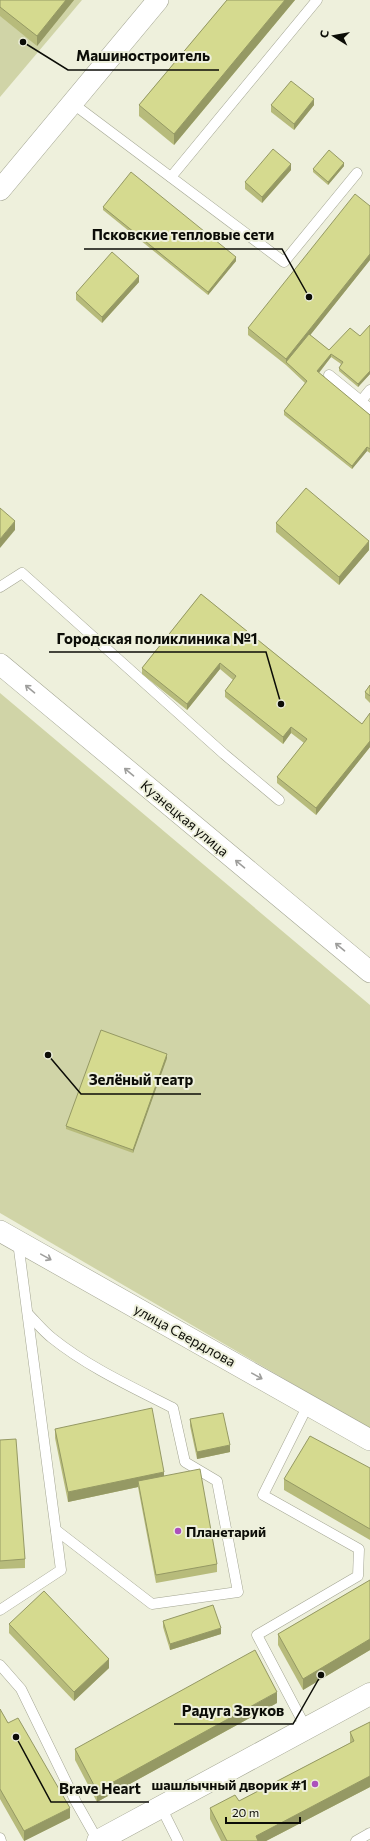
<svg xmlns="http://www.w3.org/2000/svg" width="370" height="1841" font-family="Commissioner,sans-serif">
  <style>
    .green { fill: #d0d4a7 }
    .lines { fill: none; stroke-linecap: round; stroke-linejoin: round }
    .service-casing { stroke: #a3a592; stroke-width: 11 }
    .minor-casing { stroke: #a3a592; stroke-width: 22 }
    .secondary-casing { stroke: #a3a592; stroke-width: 23 }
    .service { stroke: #fff; stroke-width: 10 }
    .minor { stroke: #fff; stroke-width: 21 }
    .secondary { stroke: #fff; stroke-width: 22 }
    .wall { fill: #b7bb7b }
    .shaded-wall { fill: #959964 }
    .building { fill: #d5da8f; stroke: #959964 }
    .oneway { stroke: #9e9e9c }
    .poi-dot { fill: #ac50bc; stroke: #eef0dc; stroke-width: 1.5 }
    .labels { text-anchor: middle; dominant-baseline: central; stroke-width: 4; stroke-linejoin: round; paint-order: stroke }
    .street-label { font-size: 14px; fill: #0c0d07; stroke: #eef0dc }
    .poi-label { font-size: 14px; font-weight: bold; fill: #0c0d07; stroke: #eef0dc; text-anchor: start }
    .leader { fill: none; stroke: #0c0d07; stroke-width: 1.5 }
    .callout-dot { fill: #0c0d07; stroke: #eef0dc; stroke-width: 1.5 }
    .callout-label { font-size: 15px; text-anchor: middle; font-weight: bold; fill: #0c0d07; stroke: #eef0dc; stroke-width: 4; stroke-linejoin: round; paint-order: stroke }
  </style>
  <rect width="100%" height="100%" fill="#eef0dc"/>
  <g class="green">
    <polygon points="0,0 82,0 0,97"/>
    <polygon points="0,693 370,1005 370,1429 0,1213"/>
  </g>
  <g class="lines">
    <defs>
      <g id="service">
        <polyline points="72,103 284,262 357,173"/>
        <polyline points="171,177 317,0"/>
        <polyline points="329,375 361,401 370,390"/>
        <polyline points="361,401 370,409"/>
        <polyline points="0,587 22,573 224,754 279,800"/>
        <path d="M 28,1314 C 36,1322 43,1331 52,1338 C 88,1367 132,1387 173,1408 L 185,1462 L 217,1481 L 238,1592 L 152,1604 L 56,1530"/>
        <polyline points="0,1610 61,1570 18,1242"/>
        <polyline points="0,1665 21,1689 76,1802 98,1841"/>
        <polyline points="306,1728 257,1635 358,1576 359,1549 263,1495 308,1405"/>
        <polyline points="161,1807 178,1841"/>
        <polyline points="0,1838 1,1841"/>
        <polyline points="356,1841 370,1833"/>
      </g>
      <g id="minor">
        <polyline points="0,190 158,0"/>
        <polyline points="0,664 370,972"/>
        <polyline points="0,1231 370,1440"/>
      </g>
      <polyline id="secondary" points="98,1841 370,1694"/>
    </defs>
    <use href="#service" class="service-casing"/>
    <use href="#minor" class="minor-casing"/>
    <use href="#secondary" class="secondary-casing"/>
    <use href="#service" class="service"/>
    <use href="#minor" class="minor"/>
    <use href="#secondary" class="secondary"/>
  </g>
  <g class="wall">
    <polygon points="0,0 74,0 37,46 0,16"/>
    <polygon points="227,0 295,0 174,145 139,116 139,105"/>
    <polygon points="271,105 314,105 294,130 271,112"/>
    <polygon points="344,166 328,185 313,172 313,169"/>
    <polygon points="291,170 262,203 245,189 245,182"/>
    <polygon points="370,206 370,260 310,335 329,350 360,336 370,325 370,374 358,387 339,371 339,368 341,364 331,357 319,373 370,415 370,453 367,451 352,469 284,415 284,411 305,383 286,365 248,335 248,328"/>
    <polygon points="103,207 236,261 208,295 103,210"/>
    <polygon points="139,282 102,323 76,300 76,293"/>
    <polygon points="276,523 369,550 339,585 276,532"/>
    <polygon points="201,594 362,724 370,713 370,747 316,815 277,783 277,777 304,743 291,733 283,744 225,697 225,691 233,680 220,669 187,710 142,674 142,668"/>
    <polygon points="370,685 370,703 365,698 365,692"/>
    <polygon points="167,1058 133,1153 66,1129 66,1126"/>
    <polygon points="190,1419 230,1452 197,1459 190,1426"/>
    <polygon points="55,1429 164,1476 217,1564 217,1572 156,1583 138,1487 68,1502 55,1438"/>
    <polygon points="0,1440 25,1559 25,1568 0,1569"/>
    <polygon points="370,1468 370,1540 284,1490 284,1479"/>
    <polygon points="370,1580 370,1650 303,1690 278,1645 278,1634"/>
    <polygon points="163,1621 221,1634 170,1650 163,1627"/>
    <polygon points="9,1624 109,1668 74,1701 9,1633"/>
    <polygon points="277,1703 97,1802 75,1760 75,1749"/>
    <polygon points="0,1709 8,1723 70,1818 24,1841 0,1799"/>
    <polygon points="370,1722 370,1787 266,1841 221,1841 210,1819 210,1808 239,1801 350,1743 350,1732"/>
  </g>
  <g class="shaded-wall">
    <polygon points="66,0 74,0 37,46 37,36"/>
    <polygon points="285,0 295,0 174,145 174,134"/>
    <polygon points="314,99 314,105 294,130 294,124"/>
    <polygon points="344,163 344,166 328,185 328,182"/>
    <polygon points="291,164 291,170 262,203 262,197"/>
    <polygon points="370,254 370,260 288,363 286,362 286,359"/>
    <polygon points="236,257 236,261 208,295 208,292"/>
    <polygon points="139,276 139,282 102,323 102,317"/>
    <polygon points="331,354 331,357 317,375 317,371"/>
    <polygon points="370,371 370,374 358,387 358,384"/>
    <polygon points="367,447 367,451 352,469 352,466"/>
    <polygon points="15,521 15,530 0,548 0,539"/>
    <polygon points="369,541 369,550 339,585 339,577"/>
    <polygon points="220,663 220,669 187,710 187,704"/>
    <polygon points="291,727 291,733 283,744 283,737"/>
    <polygon points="370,741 370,747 316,815 316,808"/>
    <polygon points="167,1054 167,1058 133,1153 133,1150"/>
    <polygon points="230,1445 230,1452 197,1459 197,1452"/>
    <polygon points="164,1472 164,1482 138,1481 138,1487 68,1502 68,1492"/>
    <polygon points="221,1628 221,1634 170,1650 170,1644"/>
    <polygon points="370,1639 370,1650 303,1690 303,1679"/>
    <polygon points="109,1659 109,1668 74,1701 74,1692"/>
    <polygon points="277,1692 277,1703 97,1802 97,1791"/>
    <polygon points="370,1776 370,1787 266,1841 256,1841 256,1836"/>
    <polygon points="70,1808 70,1818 24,1841 24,1831"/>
  </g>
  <g class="building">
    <polygon points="0,0 66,0 37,36 0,7"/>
    <polygon points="227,0 285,0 174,134 139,105"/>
    <polygon points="291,81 314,99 294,124 271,105"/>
    <polygon points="273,149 291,164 262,197 245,182"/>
    <polygon points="329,150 344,163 328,182 313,169"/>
    <polygon points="131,172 236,257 208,292 103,207"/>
    <polygon points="355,194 370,206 370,254 286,359 248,328"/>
    <polygon points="112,252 139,276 102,317 76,293"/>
    <polygon points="370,325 370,371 358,384 339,368 343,362 331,354 317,371 370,415 370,449 367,447 352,466 284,411 307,381 286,362 309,334 329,350 350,328 360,336"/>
    <polygon points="306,488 369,541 339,577 276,523"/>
    <polygon points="0,508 15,521 0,539"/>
    <polygon points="201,594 362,724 370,713 370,741 316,808 277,777 307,739 291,727 283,737 225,691 236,676 220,663 187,704 142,668"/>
    <polygon points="370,685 370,696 365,692"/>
    <polygon points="101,1030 167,1054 133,1150 66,1126"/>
    <polygon points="152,1408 164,1472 68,1492 55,1429"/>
    <polygon points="223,1413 230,1445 197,1452 190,1419"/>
    <polygon points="310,1436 370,1468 370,1529 284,1479"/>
    <polygon points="16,1439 25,1559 0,1561 0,1440"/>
    <polygon points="200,1469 217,1564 156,1575 138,1481"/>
    <polygon points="370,1580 370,1639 303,1679 278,1634"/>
    <polygon points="44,1591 109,1659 74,1692 9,1624"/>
    <polygon points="213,1605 221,1628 170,1644 163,1621"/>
    <polygon points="255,1650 277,1692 97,1791 75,1749"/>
    <polygon points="0,1709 8,1723 18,1718 70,1808 24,1831 0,1789"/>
    <polygon points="370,1722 370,1776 256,1836 258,1841 227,1841 210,1808 235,1795 239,1801 354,1741 350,1732"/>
  </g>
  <defs><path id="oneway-shaft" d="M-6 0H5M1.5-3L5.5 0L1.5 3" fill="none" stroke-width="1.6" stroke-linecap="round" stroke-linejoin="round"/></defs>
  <g class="oneway">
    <use href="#oneway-shaft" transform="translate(30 689) rotate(-140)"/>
    <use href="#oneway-shaft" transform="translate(129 772) rotate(-140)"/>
    <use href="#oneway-shaft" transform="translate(240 864) rotate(-140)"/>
    <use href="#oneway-shaft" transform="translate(340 947) rotate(-140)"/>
    <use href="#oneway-shaft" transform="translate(46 1257) rotate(29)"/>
    <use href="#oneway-shaft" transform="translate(257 1376) rotate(29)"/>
  </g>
  <g class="poi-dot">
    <circle cx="178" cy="1531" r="4"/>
    <circle cx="315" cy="1784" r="4"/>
  </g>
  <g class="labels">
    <g class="street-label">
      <text transform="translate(185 818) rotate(40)">Кузнецкая улица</text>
      <text transform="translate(185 1335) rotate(29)">улица Свердлова</text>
    </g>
    <g class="poi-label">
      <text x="186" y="1531">Планетарий</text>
      <text x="307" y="1784" text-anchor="end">шашлычный дворик #1</text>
    </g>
  </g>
  <path class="leader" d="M23 42L68 70H219M309 297L282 249H84M281 704L266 652H49M48 1055L81 1094H201M321 1675L293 1724H174M16 1737L51 1802H149"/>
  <g class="callout-dot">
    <circle cx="23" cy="42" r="4"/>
    <circle cx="309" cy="297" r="4"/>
    <circle cx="281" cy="704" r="4"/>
    <circle cx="48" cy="1055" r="4"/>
    <circle cx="321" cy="1675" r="4"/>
    <circle cx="16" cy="1737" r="4"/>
  </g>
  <g class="callout-label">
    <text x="143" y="61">Машиностроитель</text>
    <text x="183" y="240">Псковские тепловые сети</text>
    <text x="157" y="644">Городская поликлиника №1</text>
    <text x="141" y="1085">Зелёный театр</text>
    <text x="233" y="1716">Радуга Звуков</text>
    <text x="100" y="1794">Brave Heart</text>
  </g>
  <g transform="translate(334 36) rotate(281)" stroke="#eef0dc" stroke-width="3" paint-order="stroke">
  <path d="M0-3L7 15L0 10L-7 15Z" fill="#0c0d07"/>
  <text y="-6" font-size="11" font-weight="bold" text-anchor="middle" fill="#0c0d07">С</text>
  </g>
  <path d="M226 1817v6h74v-6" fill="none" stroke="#0c0d07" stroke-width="2"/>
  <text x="232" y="1817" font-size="12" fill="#0c0d07" stroke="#eef0dc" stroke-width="3" paint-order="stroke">20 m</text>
</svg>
